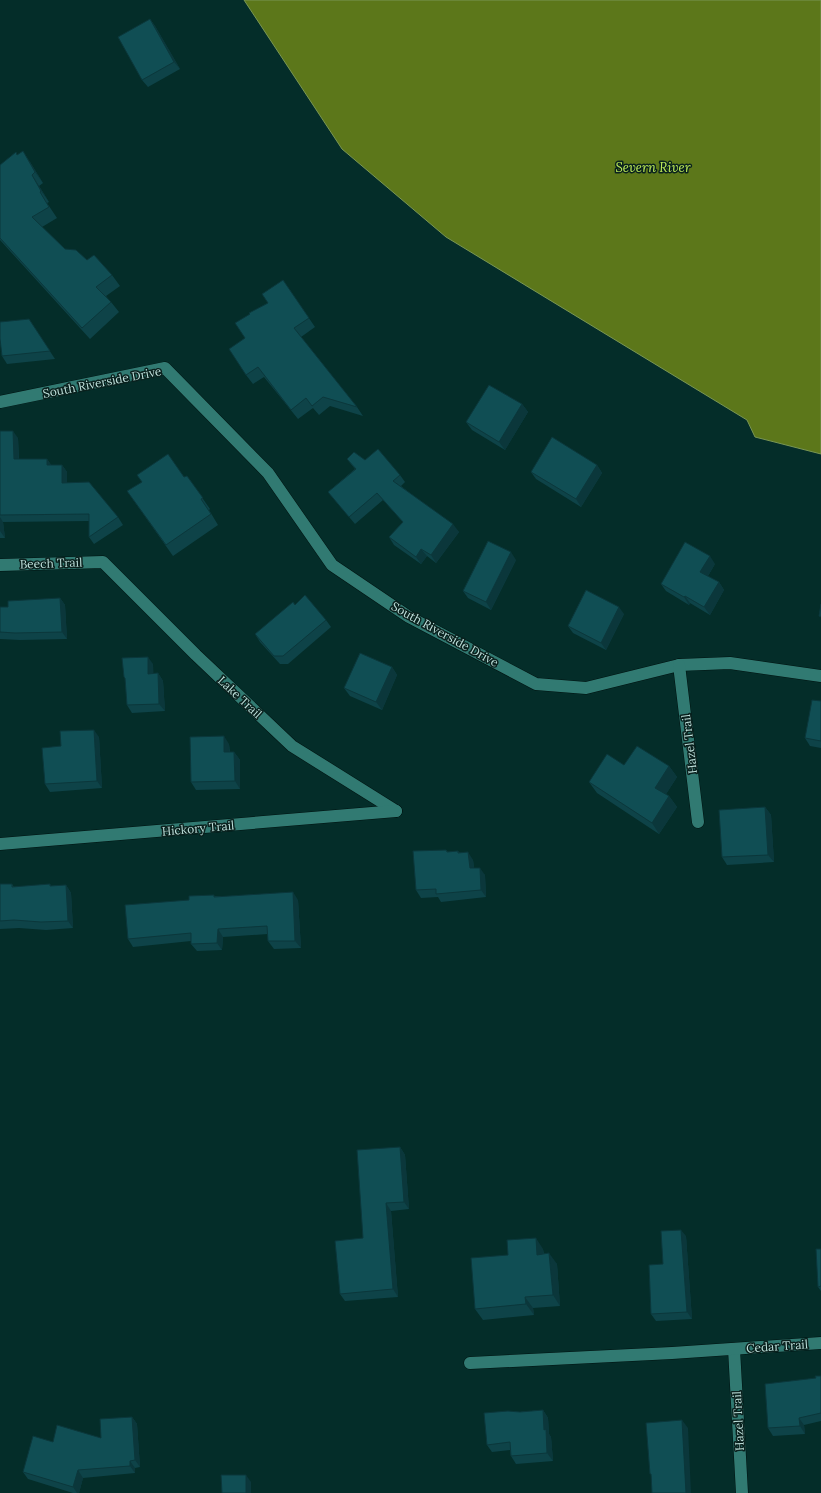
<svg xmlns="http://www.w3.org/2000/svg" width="821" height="1493" font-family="Lora,serif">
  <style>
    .water { fill: #5c771a; stroke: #799654 }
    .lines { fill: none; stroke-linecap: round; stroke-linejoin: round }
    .minor-casing { stroke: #001311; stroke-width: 13 }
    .minor { stroke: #317a72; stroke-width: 12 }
    .wall { fill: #0e4348 }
    .shaded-wall { fill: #0b373b }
    .building { fill: #104e54; stroke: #0b373b }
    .labels { text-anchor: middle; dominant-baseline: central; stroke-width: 3; stroke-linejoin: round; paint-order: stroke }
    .street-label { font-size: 12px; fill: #bddfda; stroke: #0a211e }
    .water-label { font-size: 13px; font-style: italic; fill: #beec58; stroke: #0a211e }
  </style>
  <rect width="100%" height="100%" fill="#042d29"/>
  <polygon class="water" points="244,0 821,0 821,454 755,437 747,420 446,237 342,149"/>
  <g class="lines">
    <defs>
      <g id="minor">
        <polyline points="0,402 165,368 268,473 332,565 409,617 536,684 586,688 679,665 730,663 821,676"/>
        <polyline points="0,565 103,562 196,655 292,746 396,811"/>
        <polyline points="679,665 698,822"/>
        <polyline points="0,844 396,811"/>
        <polyline points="734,1349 742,1493"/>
        <polyline points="470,1363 672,1353 821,1343"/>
      </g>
    </defs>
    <use href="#minor" class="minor-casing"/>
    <use href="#minor" class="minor"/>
  </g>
  <g class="wall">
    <polygon points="150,19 155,26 180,69 148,87 142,80"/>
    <polygon points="17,155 30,162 43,183 39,186 49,202 47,203 57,218 42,227 65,249 87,260 112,275 120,286 106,296 111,302 119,312 90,339 0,240 0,165"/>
    <polygon points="283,280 315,327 301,337 357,407 363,416 330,406 319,415 313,408 298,419 264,377 253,384 246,375 245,338"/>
    <polygon points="34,327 55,359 7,364 2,356"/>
    <polygon points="522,404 528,412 505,450 472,430 466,422"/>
    <polygon points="0,431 18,438 19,459 47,459 51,465 62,465 67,472 67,483 118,517 123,525 94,544 89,537 89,521 3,522 5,538 0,538"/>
    <polygon points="347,459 365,460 400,475 405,482 401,486 459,532 436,563 427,556 421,564 394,545 389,537 403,522 383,500 355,524 334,499 328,492 355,469"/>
    <polygon points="597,465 602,473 581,507 536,479 531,472"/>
    <polygon points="187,476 210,509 209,510 218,525 173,556 127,491 184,477"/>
    <polygon points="516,560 491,610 468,598 463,591"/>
    <polygon points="715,564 708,576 719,582 724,590 710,615 690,603 689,605 666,591 661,584"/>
    <polygon points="60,598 65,605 67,639 20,640 0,639 0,607 8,607"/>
    <polygon points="295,605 326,620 331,627 288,664 280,664 260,642 255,634"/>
    <polygon points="624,614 606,650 573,633 568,626"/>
    <polygon points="153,664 153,673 158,673 163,681 165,711 132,713 127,705 126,680 124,677"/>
    <polygon points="392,667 397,675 382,710 350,696 344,688"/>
    <polygon points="821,701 821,748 810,746 805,738"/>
    <polygon points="99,737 102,788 50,792 45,784 61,746"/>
    <polygon points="229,744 230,752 234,752 240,760 240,789 196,790 191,782"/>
    <polygon points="624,765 669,766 677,777 666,794 669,796 677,807 659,834 597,793 589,782"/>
    <polygon points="765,807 771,815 774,862 727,865 722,857"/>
    <polygon points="446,850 448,852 458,851 460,853 473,860 474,868 485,875 486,897 441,902 438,897 421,898 416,890"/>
    <polygon points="0,884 12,884 14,887 50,884 51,886 66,885 71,893 73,928 46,930 19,928 0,929"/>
    <polygon points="215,896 298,900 301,948 274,949 268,941 268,934 223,937 222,950 197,951 191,944 191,941 133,947 128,939 189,900"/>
    <polygon points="400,1147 405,1155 409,1209 391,1211 398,1297 345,1301 340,1294"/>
    <polygon points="686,1236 692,1319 656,1321 651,1314 663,1264"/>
    <polygon points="543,1249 544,1254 557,1264 560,1306 533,1308 534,1315 483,1320 475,1309 508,1255"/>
    <polygon points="821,1249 821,1291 818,1287"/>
    <polygon points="821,1376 821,1421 804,1425 805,1434 773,1436 768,1428 816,1378"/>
    <polygon points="543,1410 548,1418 549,1434 551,1437 553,1461 516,1464 511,1456 510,1450 492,1452 487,1445 520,1412"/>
    <polygon points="132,1417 137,1424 140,1467 135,1468 135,1473 83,1478 79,1493 73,1493 28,1479 23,1472 53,1442 101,1438"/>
  </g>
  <g class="shaded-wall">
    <polygon points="150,19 155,26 180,69 174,62"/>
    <polygon points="23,151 30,162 43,183 35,172"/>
    <polygon points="32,175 39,186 49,202 41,191"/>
    <polygon points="522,404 528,412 505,450 499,442"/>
    <polygon points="13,431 18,438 19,466 14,459"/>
    <polygon points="47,459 52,466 47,465"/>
    <polygon points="62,465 67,472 67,490 62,483"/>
    <polygon points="597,465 602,473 581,507 576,499"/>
    <polygon points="0,517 3,522 5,538 0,531"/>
    <polygon points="453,524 459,532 436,563 431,555"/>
    <polygon points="421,549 427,556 421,564 416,557"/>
    <polygon points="511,552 516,560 491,610 486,602"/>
    <polygon points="710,556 715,564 706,579 700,572"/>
    <polygon points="719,582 724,590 710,615 704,607"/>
    <polygon points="685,596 690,603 689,605 684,597"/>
    <polygon points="60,598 65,605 67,639 62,632"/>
    <polygon points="619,607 624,614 606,650 601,643"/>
    <polygon points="148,657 153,664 154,681 148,674"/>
    <polygon points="392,667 397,675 382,710 376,702"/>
    <polygon points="158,673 163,681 165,711 159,704"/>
    <polygon points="94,730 99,737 102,788 97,781"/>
    <polygon points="224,736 229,744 230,760 224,752"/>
    <polygon points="234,752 240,760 240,789 235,781"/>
    <polygon points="669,766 677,777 663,799 655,788"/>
    <polygon points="669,796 677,807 659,834 652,823"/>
    <polygon points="765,807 771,815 774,862 768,855"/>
    <polygon points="468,852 473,860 475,876 470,868"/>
    <polygon points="480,868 485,875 486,897 481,890"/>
    <polygon points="66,885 71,893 73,928 68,921"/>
    <polygon points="293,892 298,900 301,948 295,941"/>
    <polygon points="218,929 223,937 222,950 217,943"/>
    <polygon points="400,1147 405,1155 409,1209 404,1202"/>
    <polygon points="386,1203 391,1211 398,1297 393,1289"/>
    <polygon points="681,1230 686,1236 692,1319 687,1312"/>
    <polygon points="536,1238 543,1249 544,1266 537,1255"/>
    <polygon points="549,1253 557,1264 560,1306 553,1295"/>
    <polygon points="525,1297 533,1308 534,1315 526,1304"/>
    <polygon points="543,1410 548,1418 549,1434 551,1437 553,1461 547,1453 544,1430"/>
    <polygon points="132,1417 137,1424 140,1467 135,1460"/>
    <polygon points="799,1418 804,1425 805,1434 800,1426"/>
    <polygon points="682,1420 688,1428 691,1493 686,1493"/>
    <polygon points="130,1461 135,1468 135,1473 130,1466"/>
    <polygon points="78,1470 83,1478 79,1493 77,1493 73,1487"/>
    <polygon points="246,1475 251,1482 251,1493 246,1493"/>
  </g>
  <g class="building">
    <polygon points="150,19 174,62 142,80 118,37"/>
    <polygon points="23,151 35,172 32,175 41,191 40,192 49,207 32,217 65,249 76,250 87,260 94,255 112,275 96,287 111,302 82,328 0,238 0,165 16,152 17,155"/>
    <polygon points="283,280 309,318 294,328 357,407 323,397 312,406 306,398 291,410 258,367 246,375 229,349 245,338 235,323 250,314 249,313 268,303 262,294"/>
    <polygon points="29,319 50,351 2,356 0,339 0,322"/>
    <polygon points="489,385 522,404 499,442 466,422"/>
    <polygon points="0,431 13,431 14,459 47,459 47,465 62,465 62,483 89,482 118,517 89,537 89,514 0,515"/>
    <polygon points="552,437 597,465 576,499 531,472"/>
    <polygon points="378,449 400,475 393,481 453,524 431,555 421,549 416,557 389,537 403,522 377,493 349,517 328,492 356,469 347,459 354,452 365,460"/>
    <polygon points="168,454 184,477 187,476 203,498 201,499 211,514 166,545 127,491 142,482 137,475"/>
    <polygon points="488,541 511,552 486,602 463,591"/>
    <polygon points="685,542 710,556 700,572 719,582 704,607 685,596 684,597 661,584"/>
    <polygon points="586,590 619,607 601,643 568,626"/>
    <polygon points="305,595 326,620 283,656 274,656 255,634 293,602 295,605"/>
    <polygon points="60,598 62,632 15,633 0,632 0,607 8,607 8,601"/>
    <polygon points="821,604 821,617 819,616"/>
    <polygon points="360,653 392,667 376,702 344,688"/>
    <polygon points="148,657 148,674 158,673 159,704 127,705 125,678 124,677 122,658"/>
    <polygon points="812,700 821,701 821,741 805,738"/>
    <polygon points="94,730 97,781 45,784 42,748 61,746 60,731"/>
    <polygon points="224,736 224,752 234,752 235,781 191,782 190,737"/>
    <polygon points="637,746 669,766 655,788 669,796 652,823 589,782 607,754 624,765"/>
    <polygon points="765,807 768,855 722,857 719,810"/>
    <polygon points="446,850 447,852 458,851 458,853 468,852 470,868 480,868 481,890 436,894 436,889 416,890 413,851"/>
    <polygon points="0,884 12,884 12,887 50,884 50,886 66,885 68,921 41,922 14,920 0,921"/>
    <polygon points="293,892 295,941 268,941 267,926 218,929 217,943 191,944 191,933 128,939 125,905 189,900 189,896 214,895 214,897"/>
    <polygon points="400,1147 404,1202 386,1203 393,1289 340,1294 335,1241 363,1238 357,1150"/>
    <polygon points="681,1230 687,1312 651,1314 649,1265 663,1264 661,1231"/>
    <polygon points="536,1238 537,1255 549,1253 553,1295 525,1297 526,1304 475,1309 471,1258 508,1255 507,1240"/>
    <polygon points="816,1249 821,1249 821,1286 818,1287"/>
    <polygon points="815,1376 821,1376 821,1413 799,1418 800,1426 768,1428 765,1384 816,1378"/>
    <polygon points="543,1410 544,1430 546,1429 547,1453 511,1456 510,1442 487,1445 484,1413 508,1411 520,1412"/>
    <polygon points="132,1417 135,1460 130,1461 130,1466 78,1470 73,1487 23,1472 33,1436 53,1442 57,1425 101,1438 100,1419"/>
    <polygon points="682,1420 686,1493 652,1493 651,1474 650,1474 646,1423"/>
    <polygon points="221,1475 246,1475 246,1493 222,1493"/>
  </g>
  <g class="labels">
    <g class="street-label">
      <text transform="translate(102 382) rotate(-11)">South Riverside Drive</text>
      <text transform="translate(51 563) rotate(-2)">Beech Trail</text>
      <text transform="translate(445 634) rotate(29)">South Riverside Drive</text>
      <text transform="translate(240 697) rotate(43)">Lake Trail</text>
      <text transform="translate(689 744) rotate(-97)">Hazel Trail</text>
      <text transform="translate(198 828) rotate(-5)">Hickory Trail</text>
      <text transform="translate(777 1346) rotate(-4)">Cedar Trail</text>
      <text transform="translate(738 1421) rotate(-93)">Hazel Trail</text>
    </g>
    <g class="water-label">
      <text x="653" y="167">Severn River</text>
    </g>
  </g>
</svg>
